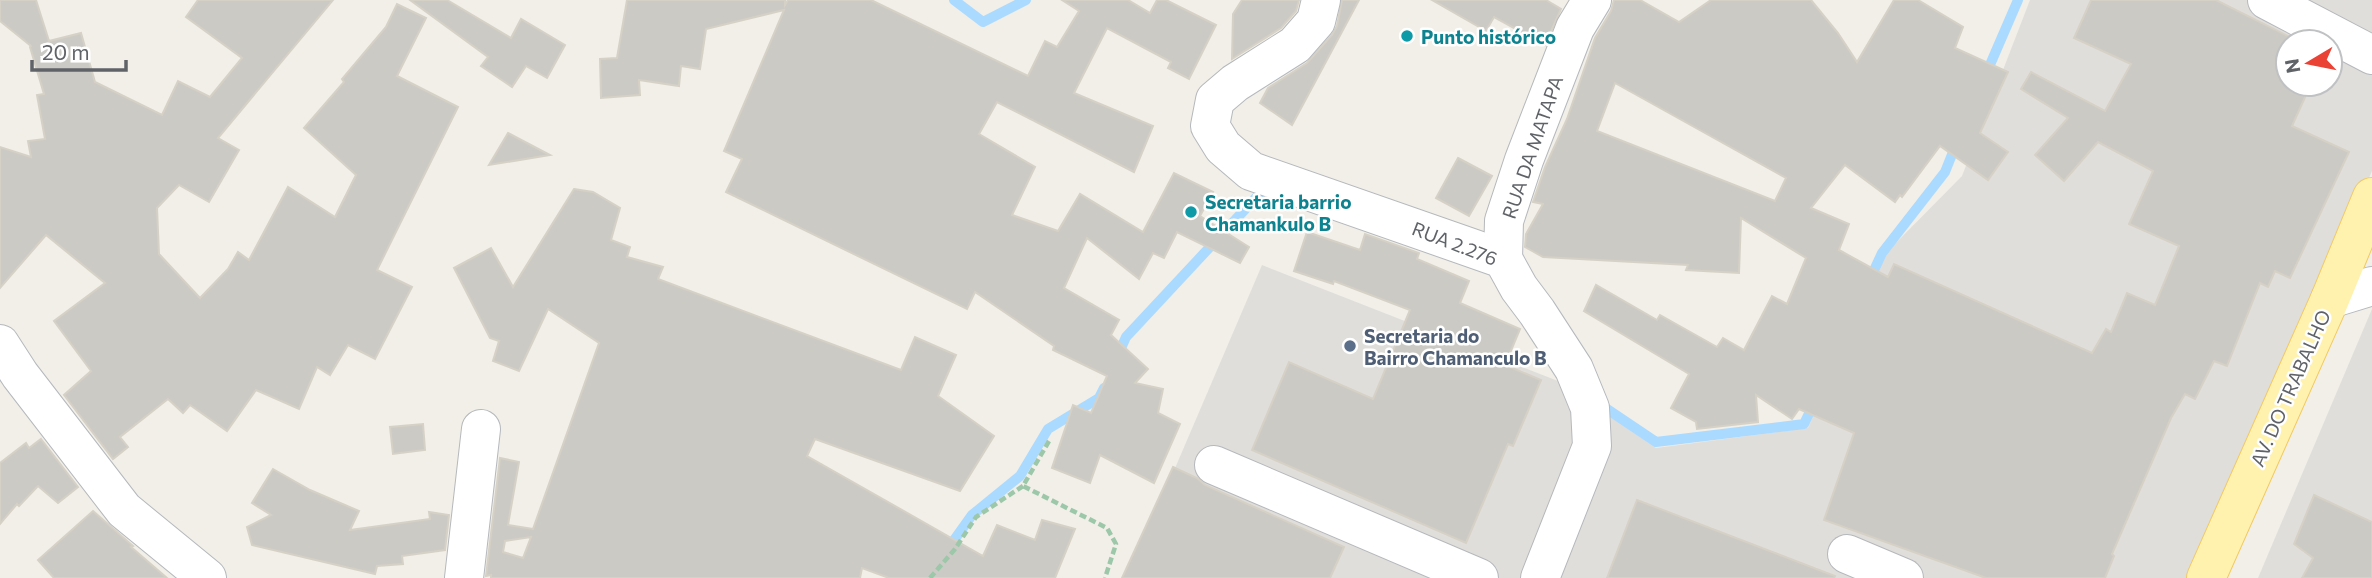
<svg xmlns="http://www.w3.org/2000/svg" width="2372" height="578" font-family="Commissioner,sans-serif">
  <style>
    .industrial { fill: #e0deda; fill-rule: evenodd }
    .lines { fill: none; stroke-linecap: round; stroke-linejoin: round }
    .stream { stroke: #aadaff; stroke-width: 10 }
    .building { fill: #cccac5; stroke: #d6d1c6; stroke-width: 2; fill-rule: evenodd }
    .minor-casing { stroke: #b5b8bc; stroke-width: 40 }
    .major-casing { stroke: #f2c960; stroke-width: 40 }
    .path { stroke: #9cc7a9; stroke-width: 4.5; stroke-dasharray: 7 3.5; stroke-linecap: butt }
    .minor { stroke: #fff; stroke-width: 38 }
    .major { stroke: #fff2af; stroke-width: 38 }
    .culture-dot { fill: #0f9aa8; stroke: #fff; stroke-width: 2.5 }
    .service-dot { fill: #5c6f8a; stroke: #fff; stroke-width: 2.5 }
    .labels { text-anchor: middle; dominant-baseline: central; stroke-width: 5; stroke-linejoin: round; paint-order: stroke }
    .culture-label { font-size: 19px; font-weight: bold; fill: #0d838f; stroke: #fff; text-anchor: start }
    .street-label { font-size: 19px; fill: #5f6368; stroke: #fff }
    .service-label { font-size: 19px; font-weight: bold; fill: #4e5e75; stroke: #fff; text-anchor: start }
  </style>
  <rect width="100%" height="100%" fill="#f1efe8"/>
  <g class="industrial">
    <path d="M 2030,0 L 2372,0 L 2372,171 L 2192,578 L 1128,578 L 1262,265 L 1558,381 L 1656,448 L 1808,428 L 1884,255 L 1962,176 ZM 2288,42 L 2330,42 L 2330,84 L 2288,84 Z"/>
    <polygon points="2372,309 2372,578 2258,578"/>
  </g>
  <g class="lines">
    <g class="stream">
      <polyline points="954,0 983,22 1026,0"/>
      <polyline points="1986,74 2018,0"/>
      <polyline points="1870,279 1882,253 1945,172 1957,142"/>
      <polyline points="1118,355 1126,337 1264,189"/>
      <polyline points="1601,405 1656,442 1804,424 1815,401"/>
      <polyline points="947,550 972,515 1020,476 1048,429 1099,398 1104,388"/>
    </g>
  </g>
  <g class="building">
    <polygon points="0,0 36,0 49,41 81,33 95,82 162,115 178,81 210,97 242,58 186,17 198,0 333,0 218,138 239,150 209,202 179,185 157,208 159,254 200,298 228,269 238,252 249,260 288,187 335,217 356,175 304,128 344,82 342,79 386,27 397,4 426,18 397,76 458,107 377,270 412,287 375,359 348,345 330,375 317,367 299,409 256,390 227,431 190,405 183,413 168,399 120,437 128,447 113,459 64,395 91,371 54,321 105,283 46,235 0,288 0,147 31,157 28,141 45,139 37,95 44,94 30,47 31,46 0,21"/>
    <polygon points="410,0 447,0 511,38 521,19 565,45 547,78 526,66 512,87 481,66 488,57"/>
    <polygon points="627,0 785,0 785,5 788,0 871,0 1028,76 1045,41 1057,47 1079,11 1062,0 1128,0 1150,13 1157,0 1166,0 1216,25 1189,79 1168,68 1171,62 1107,28 1074,93 1153,126 1134,172 997,102 979,134 1035,167 1012,215 1058,231 1080,194 1143,232 1174,173 1213,192 1200,216 1249,247 1240,263 1177,232 1164,258 1153,253 1139,279 1087,238 1064,288 1119,320 1111,335 1148,369 1135,383 1163,389 1158,413 1180,424 1154,483 1100,455 1090,483 1052,468 1073,405 1091,413 1107,376 1053,350 1054,346 975,292 967,309 726,192 742,159 724,151 784,10 706,29 700,69 681,66 679,86 639,80 640,95 601,98 600,59 617,58"/>
    <polygon points="1242,0 1299,0 1296,11 1281,28 1232,59 1233,14"/>
    <polygon points="1342,0 1359,0 1292,125 1260,103 1268,88 1307,63 1332,35 1337,26"/>
    <polygon points="1432,0 1546,0 1561,9 1545,45 1494,17 1486,31"/>
    <path d="M 1614,0 L 1640,0 L 1679,22 L 1711,0 L 1811,0 L 1838,33 L 1857,62 L 1894,0 L 1918,0 L 1963,27 L 1955,48 L 2008,72 L 1980,133 L 2008,152 L 1988,180 L 1940,146 L 1902,197 L 1900,195 L 1895,202 L 1845,165 L 1811,208 L 1849,224 L 1839,250 L 1888,277 L 1894,264 L 2092,353 L 2106,329 L 2111,332 L 2127,293 L 2155,305 L 2179,246 L 2129,224 L 2153,171 L 2098,142 L 2064,181 L 2035,155 L 2068,118 L 2021,89 L 2031,72 L 2105,111 L 2131,64 L 2074,38 L 2091,0 L 2216,0 L 2300,42 L 2288,42 L 2288,84 L 2311,84 L 2292,126 L 2349,152 L 2290,278 L 2275,271 L 2268,287 L 2260,283 L 2227,366 L 2214,361 L 2195,399 L 2185,394 L 2171,418 L 2112,554 L 2114,556 L 2105,578 L 1986,578 L 1824,520 L 1854,433 L 1799,409 L 1792,419 L 1756,395 L 1758,422 L 1697,429 L 1696,422 L 1671,408 L 1689,374 L 1584,311 L 1596,285 L 1657,320 L 1660,315 L 1717,347 L 1723,338 L 1744,350 L 1772,296 L 1787,304 L 1806,258 L 1741,218 L 1739,273 L 1686,270 L 1688,265 L 1543,257 L 1525,247 L 1526,234 L 1543,204 L 1533,202 L 1545,167 L 1567,119 L 1595,38 L 1611,11 ZM 1615,83 L 1786,178 L 1775,201 L 1597,131 Z"/>
    <polygon points="508,133 550,155 489,165"/>
    <polygon points="1458,158 1492,176 1469,216 1436,198"/>
    <path d="M 574,189 L 593,192 L 620,208 L 611,240 L 630,247 L 627,257 L 663,267 L 658,279 L 901,370 L 915,337 L 956,355 L 938,396 L 994,436 L 960,491 L 815,439 L 807,456 L 983,556 L 997,525 L 1035,540 L 1042,520 L 1075,529 L 1055,578 L 889,578 L 862,568 L 860,578 L 491,578 L 491,575 L 486,576 L 500,458 L 519,462 L 508,525 L 533,529 L 599,343 L 548,309 L 519,371 L 493,361 L 499,341 L 490,338 L 454,268 L 491,248 L 513,287 ZM 531,537 L 523,558 L 503,552 L 505,541 Z"/>
    <polygon points="1307,232 1360,250 1365,234 1419,253 1417,259 1469,281 1460,303 1520,329 1505,365 1541,380 1513,446 1508,444 1466,543 1252,450 1289,362 1373,399 1410,310 1334,281 1333,284 1294,271"/>
    <polygon points="423,424 425,450 393,454 390,427"/>
    <polygon points="41,439 78,487 58,503 38,486 19,506 17,504 0,524 0,463 26,443 29,448"/>
    <polygon points="1173,467 1197,478 1205,485 1344,547 1330,578 1122,578"/>
    <polygon points="273,469 310,490 359,511 350,530 430,519 429,512 449,515 445,550 402,556 403,564 377,566 375,574 252,545 247,527 271,515 252,503"/>
    <polygon points="2314,495 2372,522 2372,578 2302,578 2313,558 2294,544"/>
    <polygon points="1637,500 1835,576 1834,578 1607,578"/>
    <polygon points="93,511 133,546 131,547 167,578 54,578 38,560"/>
  </g>
  <g class="lines">
    <defs>
      <g id="minor">
        <polyline points="1321,0 1316,21 1295,45 1235,83 1215,100 1210,126 1223,147 1251,171 1503,259 1519,288 1537,312 1574,369 1590,408 1592,446 1540,578"/>
        <polyline points="2267,0 2372,55"/>
        <polyline points="1503,259 1504,221 1524,160 1575,28 1592,0"/>
        <polyline points="2330,299 2372,286"/>
        <polyline points="0,344 20,375 124,510 207,578"/>
        <polyline points="1214,465 1479,578"/>
        <polyline points="1847,554 1904,578"/>
        <polyline points="464,578 481,429"/>
      </g>
      <polyline id="major" points="2206,578 2330,299 2372,197"/>
    </defs>
    <use href="#minor" class="minor-casing"/>
    <use href="#major" class="major-casing"/>
    <g class="path">
      <polyline points="1049,441 1023,486 1107,528 1116,544 1105,578"/>
      <polyline points="930,578 955,549 976,517 1023,486"/>
    </g>
    <use href="#minor" class="minor"/>
    <use href="#major" class="major"/>
  </g>
  <g class="culture-dot">
    <circle cx="1407" cy="36" r="7"/>
    <circle cx="1191" cy="212" r="7"/>
  </g>
  <circle class="service-dot" cx="1350" cy="346" r="7"/>
  <g class="labels">
    <g class="culture-label">
      <text x="1421" y="36">Punto histórico</text>
      <text x="1205" y="201">Secretaria barrio<tspan x="1205" dy="22">Chamankulo B</tspan></text>
    </g>
    <g class="street-label">
      <text transform="translate(1532 147) rotate(-71)">RUA DA MATAPA</text>
      <text transform="translate(1455 243) rotate(21)">RUA 2.276</text>
      <text transform="translate(2290 388) rotate(-66)">AV. DO TRABALHO</text>
    </g>
    <g class="service-label">
      <text x="1364" y="335">Secretaria do<tspan x="1364" dy="22">Bairro Chamanculo B</tspan></text>
    </g>
  </g>
  <g transform="translate(2309 63) rotate(260)"><circle r="33" fill="#ffffff" stroke="#bfc1c3" stroke-width="2"/>
  <path d="M0-5L12 26L0 18L-12 26Z" fill="#ea4335"/>
  <text y="-10" font-size="19" font-weight="bold" text-anchor="middle" fill="#5f6368">N</text>
  </g>
  <path d="M32 60v10h94v-10" fill="none" stroke="#5f6368" stroke-width="3.5"/>
  <text x="42" y="60" font-size="21" fill="#5f6368" stroke="#ffffff" stroke-width="5" paint-order="stroke">20 m</text>
</svg>
